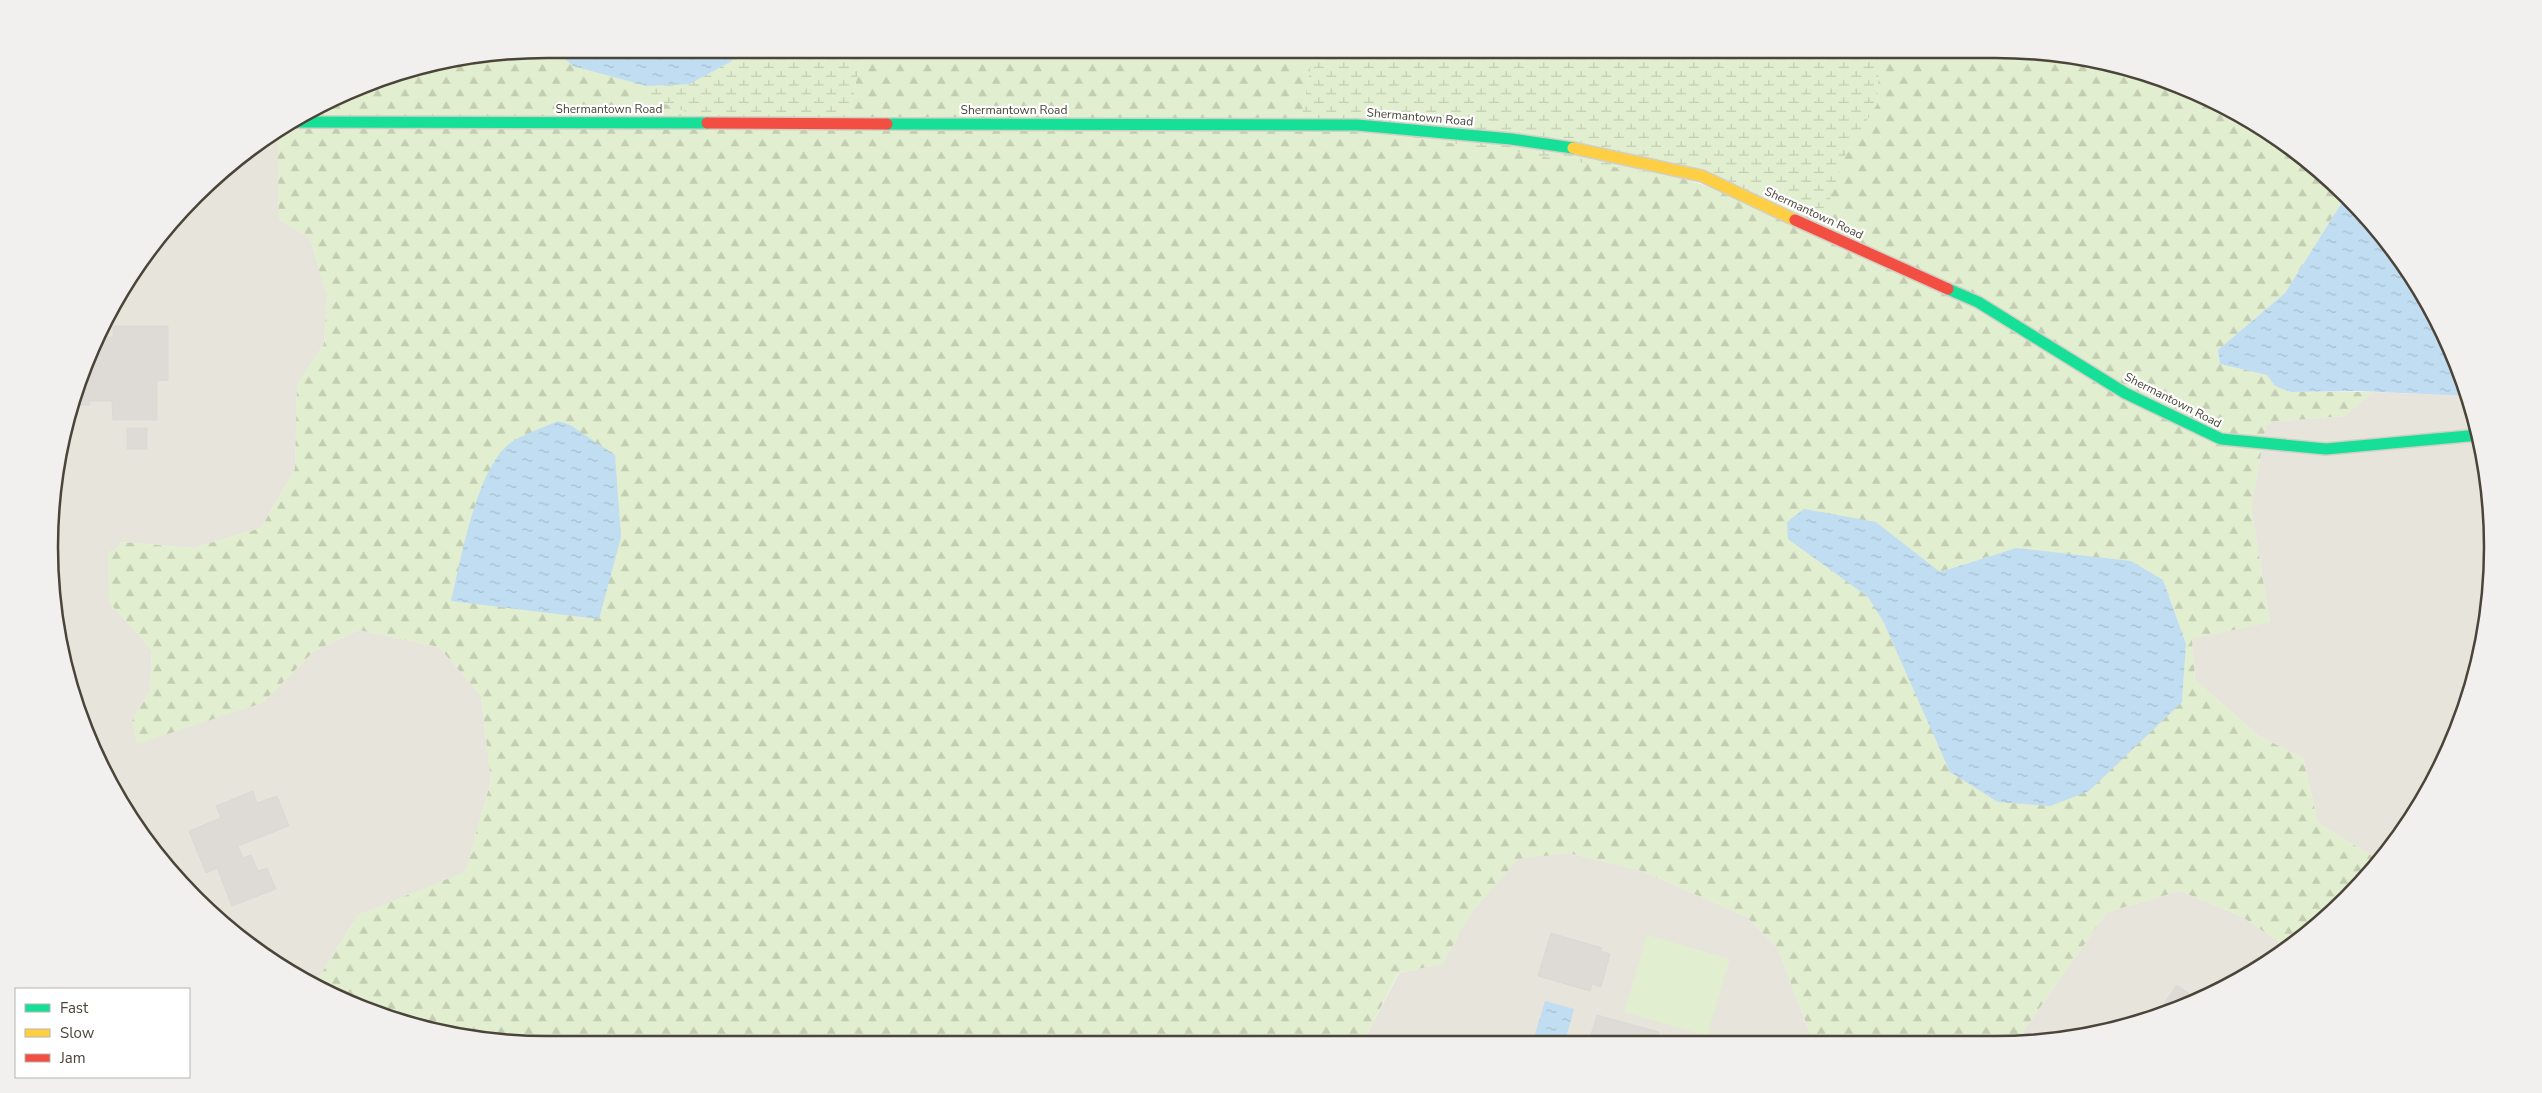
<svg xmlns="http://www.w3.org/2000/svg" width="2542" height="1093" font-family="'Nunito Sans',sans-serif">
  <style>
    .residential { fill: #e7e4dc }
    .green { fill: #e1eecf }
    .forest { fill: url(#forest-firs); fill-rule: evenodd }
    .wetland { fill: url(#wetland-marsh) }
    .water { fill: url(#water-ripples) }
    .building { fill: #dedbd6; stroke: #dcd9d4 }
    .lines { fill: none; stroke-linecap: round; stroke-linejoin: round }
    .fast-casing { stroke: #d3cfc5; stroke-width: 14 }
    .slow-casing { stroke: #d3cfc5; stroke-width: 14 }
    .jam-casing { stroke: #d3cfc5; stroke-width: 14 }
    .fast { stroke: #16e098; stroke-width: 11 }
    .slow { stroke: #ffcf43; stroke-width: 11 }
    .jam { stroke: #f24e42; stroke-width: 11 }
    .labels { text-anchor: middle; dominant-baseline: central; stroke-width: 4.5; stroke-linejoin: round; paint-order: stroke }
    .street-label { font-size: 12px; fill: #4b4439; stroke: #fff }
    .rim { fill: none; stroke: #4b4439; stroke-width: 2.5 }
  </style>
  <defs>
    <pattern id="forest-firs" width="22" height="20" patternUnits="userSpaceOnUse" patternTransform="scale(1.25)"><rect width="22" height="20" fill="#e1eecf"/><path d="M5 1l3.5 6h-7zM16 11l3.5 6h-7z" fill="#c3cdb2"/></pattern>
    <pattern id="wetland-marsh" width="20" height="14" patternUnits="userSpaceOnUse" patternTransform="scale(1.25)"><rect width="20" height="14" fill="#e1eecf"/><path d="M1 5h8M5 5V1M11 12h8M15 12V8" fill="none" stroke="#c3cdb2"/></pattern>
    <pattern id="water-ripples" width="26" height="14" patternUnits="userSpaceOnUse" patternTransform="scale(1.25)"><rect width="26" height="14" fill="#c0ddf1"/><path d="M2 4q2-2 4 0t4 0M15 11q2-2 4 0t4 0" fill="none" stroke="#a6bfcf"/></pattern>
  </defs>
  <rect width="100%" height="100%" fill="#f4f2ee"/>
  <g class="residential">
    <polygon points="278,130 279,219 310,238 327,296 324,344 297,385 295,469 261,528 193,548 122,542 114,551 109,552 109,602 152,650 150,691 132,721 262,703 314,651 359,630 439,647 481,696 491,781 465,873 358,915 318,979 318,987 298,978 219,921 152,850 115,795 75,707 53,612 49,546 58,450 75,386 115,298 172,219 219,172"/>
    <polygon points="2373,392 2468,396 2476,418 2492,514 2489,612 2467,707 2409,823 2377,859 2318,823 2303,758 2259,736 2195,680 2192,638 2270,622 2251,508 2266,426 2272,422 2344,416"/>
    <polygon points="1569,853 1642,871 1747,917 1778,949 1813,1041 1363,1042 1399,973 1442,964 1471,913 1518,858"/>
    <polygon points="2180,891 2241,916 2288,948 2272,961 2186,1006 2061,1040 2017,1040 2107,912"/>
  </g>
  <polygon class="green" points="1647,935 1730,959 1707,1036 1624,1012"/>
  <path class="forest" d="M 547,49 L 738,49 L 732,61 L 849,121 L 862,49 L 1314,49 L 1301,121 L 1607,156 L 1822,221 L 1845,156 L 1877,104 L 1880,49 C 1936,49 1992,48 2047,54 C 2062,55 2078,56 2093,58 C 2184,76 2283,128 2346,196 L 2285,293 L 2218,350 L 2220,364 L 2267,375 L 2275,386 L 2291,392 L 2373,392 L 2344,416 L 2272,422 L 2266,426 L 2251,508 L 2270,622 L 2192,639 L 2195,680 L 2259,736 L 2303,758 L 2318,823 L 2377,859 L 2323,921 L 2288,948 L 2241,916 L 2180,891 L 2107,912 L 2017,1040 L 1813,1041 L 1778,949 L 1747,917 L 1642,871 L 1569,853 L 1518,859 L 1471,913 L 1442,964 L 1398,973 L 1363,1042 L 547,1044 L 450,1035 L 386,1018 L 318,987 L 318,979 L 358,915 L 465,872 L 491,781 L 481,696 L 439,647 L 359,630 L 314,651 L 262,703 L 137,744 L 132,721 L 150,691 L 152,650 L 109,602 L 108,552 L 114,551 L 122,542 L 193,548 L 261,528 L 295,469 L 297,385 L 324,344 L 327,297 L 310,238 L 279,219 L 277,130 C 325,96 391,71 448,59 C 480,52 514,52 547,49 ZM 1876,522 L 1939,572 L 2016,548 L 2163,580 L 2186,644 L 2182,702 L 1884,623 L 1868,597 Z"/>
  <g class="wetland">
    <polygon points="738,49 862,49 849,121 717,123 648,98 647,86 689,84 732,61"/>
    <polygon points="1314,49 1880,49 1877,104 1845,156 1822,222 1701,180 1301,121"/>
  </g>
  <g class="water">
    <polygon points="553,49 738,49 732,61 689,84 647,86 573,66"/>
    <polygon points="2346,196 2391,244 2442,327 2468,396 2358,391 2291,392 2275,386 2267,375 2220,364 2218,350 2285,293"/>
    <path d="M 558,421 L 570,425 L 615,455 L 621,537 L 599,619 L 451,601 C 461,560 476,471 509,444 C 522,434 543,428 558,421 Z"/>
    <polygon points="1804,509 1876,522 1940,572 2016,548 2131,561 2163,580 2186,644 2182,702 2089,791 2050,806 1998,802 1950,772 1884,623 1868,597 1788,539 1787,522"/>
    <polygon points="1545,1001 1574,1009 1565,1041 1533,1041"/>
  </g>
  <g class="building">
    <polygon points="113,326 168,326 168,380 157,381 157,420 113,420 112,401 89,401 90,405 70,405 75,386 98,337 113,337"/>
    <rect x="127" y="428" width="20" height="21"/>
    <polygon points="253,791 257,803 277,796 289,826 238,846 243,858 251,855 258,871 267,868 276,889 232,906 217,868 206,873 189,831 221,818 216,806"/>
    <polygon points="1551,933 1602,948 1601,951 1610,954 1601,987 1592,984 1590,991 1538,976"/>
    <polygon points="2177,985 2198,1000 2186,1006 2157,1014"/>
    <polygon points="1597,1015 1659,1032 1656,1041 1589,1041"/>
  </g>
  <g class="lines">
    <defs>
      <g id="fast">
        <polyline points="289,122 707,123"/>
        <polyline points="887,124 1357,125 1511,139 1573,148"/>
        <polyline points="1948,289 1978,302 2125,393 2221,439 2326,449 2479,435"/>
      </g>
      <polyline id="slow" points="1573,148 1702,176 1795,220"/>
      <g id="jam">
        <polyline points="707,123 887,124"/>
        <polyline points="1795,220 1948,289"/>
      </g>
    </defs>
    <use href="#fast" class="fast-casing"/>
    <use href="#slow" class="slow-casing"/>
    <use href="#jam" class="jam-casing"/>
    <use href="#fast" class="fast"/>
    <use href="#slow" class="slow"/>
    <use href="#jam" class="jam"/>
  </g>
  <g class="labels">
    <g class="street-label">
      <text x="609" y="109">Shermantown Road</text>
      <text x="1014" y="110">Shermantown Road</text>
      <text transform="translate(1420 117) rotate(5)">Shermantown Road</text>
      <text transform="translate(1814 213) rotate(25)">Shermantown Road</text>
      <text transform="translate(2173 400) rotate(27)">Shermantown Road</text>
    </g>
  </g>
  <path d="M0 0H2542V1093H0ZM547 58H1995A489 489 0 0 1 2484 547V547A489 489 0 0 1 1995 1036H547A489 489 0 0 1 58 547V547A489 489 0 0 1 547 58Z" fill="#f1f0ef" fill-rule="evenodd"/>
  <path class="rim" d="M547 58H1995A489 489 0 0 1 2484 547V547A489 489 0 0 1 1995 1036H547A489 489 0 0 1 58 547V547A489 489 0 0 1 547 58Z"/>
  <rect x="15" y="988" width="175" height="90" fill="#ffffff" stroke="#b7b4b0"/>
  <rect x="25" y="1004" width="25" height="8" fill="#16e098" stroke="#b7b4b0"/>
  <text x="60" y="1013" font-size="15" fill="#4b4439">Fast</text>
  <rect x="25" y="1029" width="25" height="8" fill="#ffcf43" stroke="#b7b4b0"/>
  <text x="60" y="1038" font-size="15" fill="#4b4439">Slow</text>
  <rect x="25" y="1054" width="25" height="8" fill="#f24e42" stroke="#b7b4b0"/>
  <text x="60" y="1063" font-size="15" fill="#4b4439">Jam</text>
</svg>
